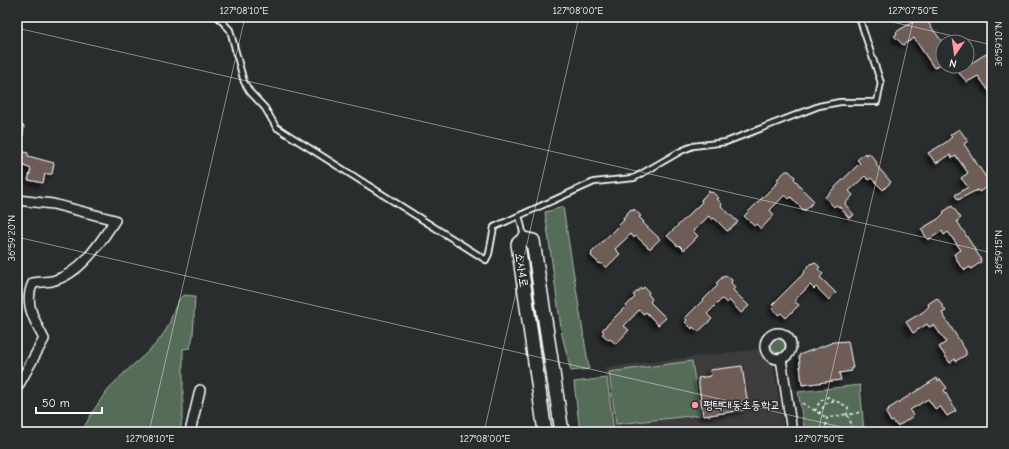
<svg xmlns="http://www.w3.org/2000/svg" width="1009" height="449" font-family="'Comic Neue','Poor Story',sans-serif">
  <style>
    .built { fill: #3e3b3a }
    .green { fill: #546c59; stroke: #aab6ac }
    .building { fill: #6e5c57; stroke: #fff; filter: url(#shadow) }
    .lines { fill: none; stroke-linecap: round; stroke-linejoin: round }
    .lane-casing { stroke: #fff; stroke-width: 8 }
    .street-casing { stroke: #fff; stroke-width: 12 }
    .secondary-casing { stroke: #fff; stroke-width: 16 }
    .path { stroke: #fff; stroke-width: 1.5; stroke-dasharray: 3 3; stroke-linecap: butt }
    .lane { stroke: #2a2d2e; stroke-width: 4.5 }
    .street { stroke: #2a2d2e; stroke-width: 9 }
    .secondary { stroke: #2a2d2e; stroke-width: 13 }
    .ticks { fill: none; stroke: #fff; stroke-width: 1; stroke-opacity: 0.45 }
    .poi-dot { fill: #ff9aa2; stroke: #2a2d2e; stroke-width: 1.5 }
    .labels { text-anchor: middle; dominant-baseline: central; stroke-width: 3; stroke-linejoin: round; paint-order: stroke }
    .street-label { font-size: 12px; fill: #fff; stroke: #2a2d2e }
    .poi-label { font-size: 12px; fill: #fff; stroke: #2a2d2e; text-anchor: start }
    .neatline { fill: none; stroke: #fff; stroke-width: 1.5 }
    .ticks-label { font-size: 10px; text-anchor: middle; fill: #fff }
  </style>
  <defs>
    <filter id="shadow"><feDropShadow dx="-3.5" dy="3.5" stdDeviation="2" flood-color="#0009"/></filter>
  </defs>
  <rect width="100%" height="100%" fill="#2a2d2e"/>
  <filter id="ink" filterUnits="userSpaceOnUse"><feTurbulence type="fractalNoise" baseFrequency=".025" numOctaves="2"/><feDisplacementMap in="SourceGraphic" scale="8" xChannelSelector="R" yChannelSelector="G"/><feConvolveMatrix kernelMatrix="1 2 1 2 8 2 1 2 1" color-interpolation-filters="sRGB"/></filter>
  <g filter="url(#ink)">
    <polygon class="built" points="761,349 764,357 773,364 784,432 614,432 605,367"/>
    <g class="green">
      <polygon points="563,207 589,369 571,371 562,335 545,212"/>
      <path d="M 183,295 L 195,296 L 193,336 L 190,348 L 183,349 L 183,413 L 180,432 L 82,432 C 91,412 105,392 120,377 C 135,362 152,351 164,333 C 172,322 174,303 183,295 Z"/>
      <circle cx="778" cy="346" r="7"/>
      <polygon points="692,361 700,415 616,424 609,372"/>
      <polygon points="607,378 614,432 580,432 574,382"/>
      <polygon points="860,385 864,432 805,432 798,392"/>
    </g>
    <g class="building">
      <polygon points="921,17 924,17 943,43 943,63 934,68 914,38 903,45 894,36 897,34 896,32"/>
      <polygon points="986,54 992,58 992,95 978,76 967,82 959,73 961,71 960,70"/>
      <polygon points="17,124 24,126 21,151 28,153 28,156 54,163 52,174 45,174 43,183 28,180 31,169 17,163"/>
      <polygon points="959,129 968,141 964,144 989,182 987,183 989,186 979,192 978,190 971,193 958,200 955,195 968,187 961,178 968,173 956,156 952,158 950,155 936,163 928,153 945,143 952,137 950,135"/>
      <polygon points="865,153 867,155 869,153 874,159 877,163 876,165 891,182 883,190 871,178 869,180 865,176 849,191 853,195 845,204 854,215 849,218 841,208 836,205 834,207 825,197 860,163 857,160"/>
      <polygon points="786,171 789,171 795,177 794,179 799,184 798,185 814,201 806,210 803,210 791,197 789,199 785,195 770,210 774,215 761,229 756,224 754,226 744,216 779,181 777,179"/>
      <polygon points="709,191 711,193 712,192 719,198 717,199 722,204 721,206 738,222 727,231 714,218 712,220 709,216 693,231 698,236 684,250 679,245 678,246 667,236 702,202 701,200"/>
      <polygon points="952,206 961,218 957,221 981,259 980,260 981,262 971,269 970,267 965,270 959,264 954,254 961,250 948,232 944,235 942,231 928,240 921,229 938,219 944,213 943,212"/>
      <polygon points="631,209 633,211 634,209 641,216 639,217 644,222 643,223 660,239 651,248 649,248 636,236 634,238 631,234 615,249 620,254 606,268 601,263 600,264 591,256 592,254 591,253 624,220 623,218"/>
      <polygon points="814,262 820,267 818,269 823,274 820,277 836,293 829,300 816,287 814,289 810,285 794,301 799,305 786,318 781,313 779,315 772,309 774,307 772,305 805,272 804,270 811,263 812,264"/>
      <polygon points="724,276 725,277 727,276 732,280 731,283 735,287 733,290 749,306 741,313 729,300 727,303 722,299 707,314 712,319 698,332 693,327 692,329 685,322 687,320 685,318 718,285 716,283"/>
      <polygon points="644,287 649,292 648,294 652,299 650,302 666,318 658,325 646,312 644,314 639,310 624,326 629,330 616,344 610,339 609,340 602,334 604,332 602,330 635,297 633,295 641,288 642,289"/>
      <polygon points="937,298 946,311 942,313 966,351 966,355 956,361 955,359 950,363 939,347 946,342 934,325 929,327 927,324 913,333 906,322 923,312 929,306 928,304"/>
      <polygon points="848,341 853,368 851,368 852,371 839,373 841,380 802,385 799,355 834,342"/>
      <polygon points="742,366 748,406 744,410 703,416 698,378 711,376 710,370"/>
      <polygon points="937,378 938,381 940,379 947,388 944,390 956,411 947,416 940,406 936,410 928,399 910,410 913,416 903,423 897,426 893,421 891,422 886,413 889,411 888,409"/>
    </g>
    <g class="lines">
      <defs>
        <g id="lane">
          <polyline points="218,17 230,30 244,82 250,92 265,108 276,127 486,260 489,254 494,227 594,182 634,178 681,151 693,146 726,142 819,106 840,102 877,102 881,83 859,17"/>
          <polyline points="520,219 524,237"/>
        </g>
        <g id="street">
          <path d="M 17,200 L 53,204 L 115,220 C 100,243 81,274 52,281 C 46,282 39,282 33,283 C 23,303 35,321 44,339 L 17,388"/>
          <circle cx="778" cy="346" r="13"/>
          <polyline points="781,358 792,432"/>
          <polyline points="190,432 200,390"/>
        </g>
        <polyline id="secondary" points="545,432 518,244 524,239 533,241 562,432"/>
      </defs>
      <use href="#lane" class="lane-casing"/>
      <use href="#street" class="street-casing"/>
      <use href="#secondary" class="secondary-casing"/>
      <g class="path">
        <polyline points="802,403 827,418"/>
        <polyline points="815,411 820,401 828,397 848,407 847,415 861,412"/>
        <polyline points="819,414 825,404 835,400"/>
        <polyline points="825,432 827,418 847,414 852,425 850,432"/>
      </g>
      <use href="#lane" class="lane"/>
      <use href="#street" class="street"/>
      <use href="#secondary" class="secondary"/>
    </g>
  </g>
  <path class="ticks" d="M 871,17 L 992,45M 17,28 L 992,253M 17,237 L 863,432M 149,432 L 245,17M 484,432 L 579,17M 818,432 L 914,17"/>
  <circle class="poi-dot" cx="695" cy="405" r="4"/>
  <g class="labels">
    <g class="street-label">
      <text transform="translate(522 270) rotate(82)">소사4로</text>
    </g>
    <g class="poi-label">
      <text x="703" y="405">평택대동초등학교</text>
    </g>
  </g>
  <rect width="1009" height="449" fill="none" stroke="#2a2d2e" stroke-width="44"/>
  <g transform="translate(955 54) rotate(193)"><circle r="19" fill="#2a2d2e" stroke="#7f8182"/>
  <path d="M0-3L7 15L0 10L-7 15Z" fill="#ff9aa2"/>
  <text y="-6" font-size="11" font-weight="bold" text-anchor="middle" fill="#ffffff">N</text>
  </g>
  <path d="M36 407v6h66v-6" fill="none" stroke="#ffffff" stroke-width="2"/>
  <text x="42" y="407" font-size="12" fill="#ffffff" stroke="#2a2d2e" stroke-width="3" paint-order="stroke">50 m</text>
  <rect x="22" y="22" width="965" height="405" class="neatline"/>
  <g class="ticks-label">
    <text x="244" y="14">127°08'10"E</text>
    <text x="578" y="14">127°08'00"E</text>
    <text x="913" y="14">127°07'50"E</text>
    <text transform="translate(998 44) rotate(-90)" y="4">36°59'10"N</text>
    <text transform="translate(11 238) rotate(-90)" y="4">36°59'20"N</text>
    <text transform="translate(998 252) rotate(-90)" y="4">36°59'15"N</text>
    <text x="150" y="442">127°08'10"E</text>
    <text x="485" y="442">127°08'00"E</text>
    <text x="819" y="442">127°07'50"E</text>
  </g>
</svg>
